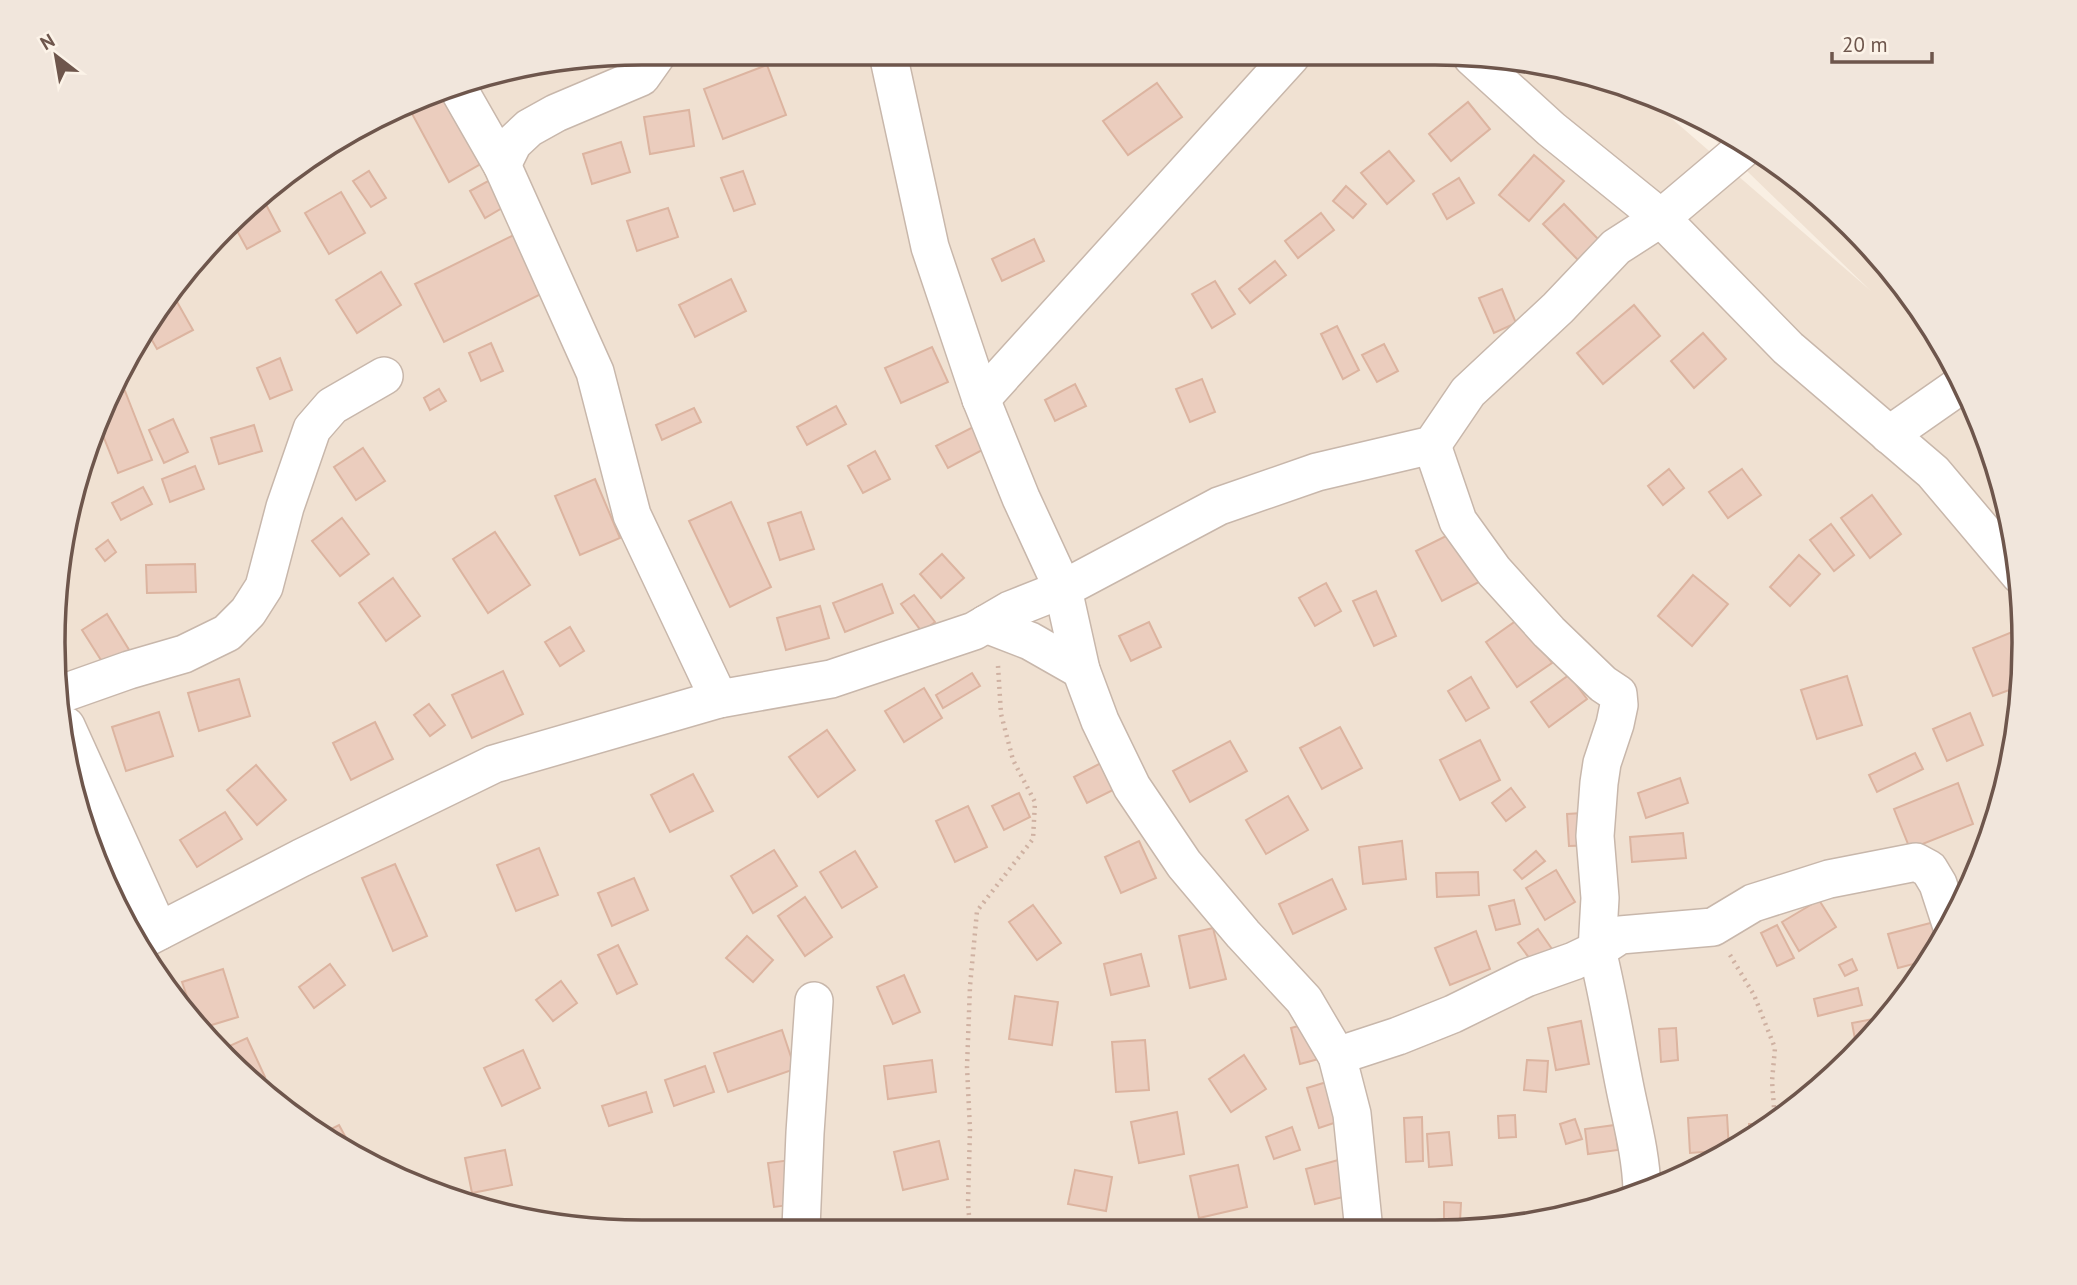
<svg xmlns="http://www.w3.org/2000/svg" width="2077" height="1285" font-family="'PT Sans',sans-serif">
  <style>
    .residential { fill: #f0e1d2 }
    .building { fill: #ebcdbe; stroke: #dcb4a0; stroke-width: 2 }
    .lines { fill: none; stroke-linecap: round; stroke-linejoin: round }
    .minor-casing { stroke: #c8b7ab; stroke-width: 40 }
    .path { stroke: #cfb1a2; stroke-width: 4.5; stroke-dasharray: 2 5; stroke-linecap: butt }
    .minor { stroke: #fff; stroke-width: 37 }
    .rim { fill: none; stroke: #6e564c; stroke-width: 3.5 }
  </style>
  <rect width="100%" height="100%" fill="#f9efe3"/>
  <polygon class="residential" points="643,53 1511,58 1641,92 1871,291 1686,112 1793,174 1878,253 1945,347 1993,452 2019,565 2023,681 2004,795 1964,903 1903,1001 1824,1086 1729,1154 1588,1212 1473,1231 566,1227 417,1188 284,1111 152,971 84,832 53,642 84,453 152,314 284,174 453,84"/>
  <g class="building">
    <polygon points="767,65 786,115 723,139 704,89"/>
    <polygon points="1157,83 1182,117 1128,155 1103,121"/>
    <polygon points="451,87 491,158 449,182 410,110"/>
    <polygon points="1468,102 1490,129 1451,161 1429,134"/>
    <polygon points="689,110 694,146 650,154 644,117"/>
    <polygon points="621,142 630,172 592,184 583,154"/>
    <polygon points="1389,151 1414,181 1387,204 1361,173"/>
    <polygon points="1534,155 1564,181 1529,221 1499,195"/>
    <polygon points="369,171 386,198 371,207 353,181"/>
    <polygon points="743,171 755,204 734,211 721,178"/>
    <polygon points="499,175 514,201 485,218 470,191"/>
    <polygon points="1459,178 1474,203 1447,219 1433,194"/>
    <polygon points="1346,186 1366,204 1353,218 1333,201"/>
    <polygon points="341,192 365,233 329,254 305,213"/>
    <polygon points="262,197 280,231 247,249 235,227"/>
    <polygon points="1564,204 1599,240 1578,260 1543,224"/>
    <polygon points="668,208 678,237 637,251 627,221"/>
    <polygon points="1321,213 1334,230 1298,258 1285,241"/>
    <polygon points="526,229 555,287 444,342 415,284"/>
    <polygon points="1034,239 1044,261 1002,281 992,259"/>
    <polygon points="1275,261 1286,275 1250,303 1239,289"/>
    <polygon points="381,272 401,305 357,333 336,300"/>
    <polygon points="731,279 746,311 695,337 679,305"/>
    <polygon points="1215,281 1235,314 1212,328 1192,294"/>
    <polygon points="1502,289 1516,323 1494,333 1479,298"/>
    <polygon points="172,293 193,330 157,349 145,328 152,314"/>
    <polygon points="1634,305 1660,336 1603,384 1577,353"/>
    <polygon points="1337,326 1359,370 1343,379 1321,334"/>
    <polygon points="1703,333 1726,359 1694,388 1671,361"/>
    <polygon points="491,343 503,371 481,381 469,353"/>
    <polygon points="1384,344 1398,371 1377,382 1362,355"/>
    <polygon points="932,347 948,382 901,403 885,368"/>
    <polygon points="280,358 292,390 270,399 257,368"/>
    <polygon points="1202,379 1215,412 1190,422 1176,389"/>
    <polygon points="1075,384 1086,406 1055,421 1045,400"/>
    <polygon points="439,389 446,401 430,410 424,398"/>
    <polygon points="125,391 152,460 118,473 98,423 112,397"/>
    <polygon points="836,406 846,424 807,445 797,427"/>
    <polygon points="694,408 701,422 662,440 656,425"/>
    <polygon points="173,419 188,452 164,463 149,430"/>
    <polygon points="979,424 990,446 948,468 936,446"/>
    <polygon points="254,425 262,451 219,464 211,438"/>
    <polygon points="363,448 385,481 356,500 334,467"/>
    <polygon points="875,451 890,479 863,493 848,466"/>
    <polygon points="195,466 204,489 170,502 162,479"/>
    <polygon points="1669,469 1684,488 1663,505 1648,486"/>
    <polygon points="1742,469 1761,495 1728,518 1709,492"/>
    <polygon points="595,479 620,538 580,555 555,496"/>
    <polygon points="143,487 152,504 121,520 112,503"/>
    <polygon points="1872,495 1901,534 1870,558 1841,518"/>
    <polygon points="731,502 771,587 730,607 689,521"/>
    <polygon points="801,512 814,549 780,560 768,523"/>
    <polygon points="342,518 369,554 340,576 312,541"/>
    <polygon points="1831,524 1854,555 1834,571 1810,540"/>
    <polygon points="495,532 530,585 488,613 453,559"/>
    <polygon points="1454,532 1479,582 1442,601 1416,551"/>
    <polygon points="108,540 116,552 105,561 96,549"/>
    <polygon points="942,554 964,578 941,598 920,574"/>
    <polygon points="1799,555 1820,574 1790,606 1770,587"/>
    <polygon points="195,564 196,592 147,593 146,565"/>
    <polygon points="1693,575 1728,604 1692,646 1658,616"/>
    <polygon points="393,578 420,616 386,641 359,603"/>
    <polygon points="1326,583 1341,611 1315,626 1299,598"/>
    <polygon points="882,584 893,613 845,632 833,603"/>
    <polygon points="1376,591 1396,636 1374,646 1353,601"/>
    <polygon points="914,595 935,622 922,632 901,604"/>
    <polygon points="820,606 829,638 786,650 777,618"/>
    <polygon points="107,614 131,653 106,668 82,630"/>
    <polygon points="1520,618 1552,663 1517,687 1486,642"/>
    <polygon points="1149,622 1161,647 1131,661 1119,636"/>
    <polygon points="570,627 584,651 560,666 545,642"/>
    <polygon points="2017,630 2022,641 2023,685 1993,696 1973,648"/>
    <polygon points="503,671 523,714 472,738 452,695"/>
    <polygon points="972,673 980,686 943,708 936,695"/>
    <polygon points="1569,675 1587,699 1549,727 1531,702"/>
    <polygon points="1847,676 1862,725 1817,739 1801,690"/>
    <polygon points="1471,677 1489,708 1466,721 1448,691"/>
    <polygon points="239,679 250,716 199,731 188,693"/>
    <polygon points="924,688 942,718 904,742 885,711"/>
    <polygon points="429,704 445,725 430,736 414,715"/>
    <polygon points="159,712 173,756 126,771 112,727"/>
    <polygon points="1970,713 1983,745 1947,761 1933,729"/>
    <polygon points="375,722 393,759 351,780 333,743"/>
    <polygon points="1340,727 1362,768 1322,789 1300,748"/>
    <polygon points="827,730 855,770 818,797 789,757"/>
    <polygon points="1480,740 1500,780 1460,800 1440,760"/>
    <polygon points="1230,741 1247,771 1190,802 1173,771"/>
    <polygon points="1915,753 1923,769 1877,792 1869,775"/>
    <polygon points="1101,763 1115,789 1087,803 1074,777"/>
    <polygon points="256,765 286,800 257,825 227,790"/>
    <polygon points="693,774 713,811 670,832 651,795"/>
    <polygon points="1680,778 1688,803 1646,818 1638,793"/>
    <polygon points="1958,783 1973,824 1910,849 1894,809"/>
    <polygon points="1511,788 1525,807 1506,821 1492,803"/>
    <polygon points="1019,793 1030,817 1004,830 992,806"/>
    <polygon points="1288,796 1308,830 1266,854 1246,820"/>
    <polygon points="968,806 987,847 955,862 936,821"/>
    <polygon points="225,812 242,839 197,867 180,840"/>
    <polygon points="1599,812 1601,845 1569,846 1567,814"/>
    <polygon points="1683,833 1686,858 1632,862 1630,837"/>
    <polygon points="1139,841 1156,878 1121,893 1105,857"/>
    <polygon points="1402,841 1406,879 1363,884 1359,847"/>
    <polygon points="539,848 558,895 516,911 497,865"/>
    <polygon points="774,850 797,886 753,913 731,876"/>
    <polygon points="855,851 877,887 842,908 820,872"/>
    <polygon points="1536,851 1545,861 1522,879 1514,870"/>
    <polygon points="395,864 427,936 393,951 362,878"/>
    <polygon points="1556,870 1575,902 1545,920 1526,888"/>
    <polygon points="1478,872 1479,895 1437,897 1436,873"/>
    <polygon points="634,878 648,910 612,926 598,893"/>
    <polygon points="1332,879 1346,909 1293,934 1279,904"/>
    <polygon points="805,897 832,937 805,956 778,916"/>
    <polygon points="1514,900 1520,924 1496,930 1489,906"/>
    <polygon points="1819,900 1836,927 1799,951 1782,922"/>
    <polygon points="1033,905 1061,943 1037,960 1009,922"/>
    <polygon points="1942,920 1945,933 1929,960 1898,968 1888,934"/>
    <polygon points="1777,925 1794,958 1777,966 1761,933"/>
    <polygon points="1213,928 1226,979 1190,988 1179,936"/>
    <polygon points="1538,929 1552,949 1533,963 1518,943"/>
    <polygon points="1476,931 1490,969 1450,985 1435,948"/>
    <polygon points="747,936 773,960 753,982 726,958"/>
    <polygon points="618,945 637,984 617,994 598,955"/>
    <polygon points="1141,954 1149,986 1111,995 1104,964"/>
    <polygon points="1852,959 1857,970 1845,976 1839,965"/>
    <polygon points="330,964 345,985 314,1008 299,987"/>
    <polygon points="223,969 238,1017 205,1027 193,1014 182,982"/>
    <polygon points="904,975 920,1012 893,1024 877,987"/>
    <polygon points="561,981 577,1003 553,1021 536,1000"/>
    <polygon points="1858,988 1862,1005 1818,1016 1814,999"/>
    <polygon points="1015,996 1058,1002 1052,1045 1009,1039"/>
    <polygon points="1889,1016 1857,1050 1852,1023"/>
    <polygon points="1331,1017 1341,1053 1300,1064 1291,1028"/>
    <polygon points="1581,1021 1589,1064 1556,1070 1548,1028"/>
    <polygon points="1676,1028 1678,1060 1661,1062 1659,1029"/>
    <polygon points="782,1030 795,1069 728,1092 714,1053"/>
    <polygon points="247,1038 265,1077 256,1081 225,1048"/>
    <polygon points="1145,1040 1149,1090 1116,1092 1112,1042"/>
    <polygon points="523,1050 540,1088 502,1106 484,1068"/>
    <polygon points="1244,1055 1266,1089 1231,1112 1209,1079"/>
    <polygon points="932,1060 936,1092 888,1099 884,1066"/>
    <polygon points="1527,1060 1548,1061 1546,1092 1524,1090"/>
    <polygon points="705,1066 714,1092 674,1106 665,1080"/>
    <polygon points="1343,1077 1355,1116 1319,1128 1307,1088"/>
    <polygon points="646,1092 652,1112 609,1126 602,1106"/>
    <polygon points="1177,1112 1184,1154 1139,1163 1131,1122"/>
    <polygon points="1515,1115 1516,1137 1499,1138 1498,1116"/>
    <polygon points="1727,1115 1729,1150 1690,1153 1688,1118"/>
    <polygon points="1422,1117 1423,1161 1406,1162 1404,1118"/>
    <polygon points="1575,1119 1582,1139 1566,1144 1560,1124"/>
    <polygon points="1749,1124 1771,1124 1749,1139"/>
    <polygon points="339,1125 352,1149 350,1149 323,1133"/>
    <polygon points="1615,1125 1618,1150 1588,1154 1585,1129"/>
    <polygon points="1292,1127 1300,1150 1274,1159 1266,1137"/>
    <polygon points="1449,1132 1452,1165 1429,1167 1427,1134"/>
    <polygon points="939,1141 948,1179 903,1190 894,1152"/>
    <polygon points="505,1150 512,1185 472,1193 465,1158"/>
    <polygon points="813,1157 819,1201 774,1207 768,1163"/>
    <polygon points="1349,1157 1359,1193 1315,1204 1306,1169"/>
    <polygon points="1238,1165 1247,1207 1199,1218 1190,1176"/>
    <polygon points="1075,1170 1112,1177 1106,1211 1068,1204"/>
    <polygon points="1444,1202 1461,1203 1460,1221 1444,1221"/>
    <polygon points="610,1221 613,1228 594,1228"/>
    <polygon points="1089,1226 1089,1230 1042,1229"/>
  </g>
  <g class="lines">
    <defs>
      <g id="minor">
        <polyline points="888,54 930,247 981,399 1021,498 1063,589 1081,670 1100,721 1132,787 1184,864 1243,934 1304,1000 1337,1056 1352,1114 1364,1231"/>
        <polyline points="1472,57 1551,129 1661,218 1788,348 1933,472 2020,575"/>
        <polyline points="455,83 502,165 595,372 632,515 719,699"/>
        <polyline points="502,165 513,143 529,128 556,113 641,77 658,53"/>
        <polyline points="981,399 1291,56"/>
        <polyline points="1889,435 1962,384"/>
        <polyline points="986,624 1030,641 1081,670"/>
        <polyline points="61,694 129,670 184,654 227,633 248,612 264,587 285,507 312,429 332,406 384,376"/>
        <polyline points="66,726 159,931"/>
        <polyline points="138,942 301,858 494,764 719,699 831,679 974,631 1010,610 1063,589 1219,506 1317,472 1432,445 1468,392 1558,308 1616,247 1661,218 1745,147"/>
        <polyline points="1337,1056 1398,1036 1453,1014 1526,978 1574,961 1597,950 1600,898 1595,836 1599,783 1602,763 1615,724 1619,705 1618,694 1603,684 1549,632 1494,571 1458,521 1432,445"/>
        <path d="M 1642,1190 C 1641,1153 1631,1119 1624,1083 C 1615,1038 1608,994 1597,950 L 1620,935 L 1713,927 L 1753,903 L 1829,879 L 1916,862 L 1929,869 L 1938,884 L 1951,924"/>
        <polyline points="801,1228 805,1133 814,1001"/>
      </g>
    </defs>
    <use href="#minor" class="minor-casing"/>
    <g class="path">
      <polyline points="1730,955 1754,995 1775,1048 1772,1081 1775,1121"/>
      <polyline points="970,1229 968,1203 970,1130 967,1067 970,986 977,911 1033,839 1035,802 1013,760 1001,714 998,666"/>
    </g>
    <use href="#minor" class="minor"/>
  </g>
  <path d="M0 0H2077V1285H0ZM642 65H1435A577 577 0 0 1 2012 642V643A577 577 0 0 1 1435 1220H642A577 577 0 0 1 65 643V642A577 577 0 0 1 642 65Z" fill="#f1e6dc" fill-rule="evenodd"/>
  <path class="rim" d="M642 65H1435A577 577 0 0 1 2012 642V643A577 577 0 0 1 1435 1220H642A577 577 0 0 1 65 643V642A577 577 0 0 1 642 65Z"/>
  <g transform="translate(56 56) rotate(329)" stroke="#fcf3e8" stroke-width="5" paint-order="stroke">
  <path d="M0-5L12 26L0 18L-12 26Z" fill="#6e564c"/>
  <text y="-10" font-size="19" font-weight="bold" text-anchor="middle" fill="#6e564c">N</text>
  </g>
  <path d="M1832 52v10h100v-10" fill="none" stroke="#6e564c" stroke-width="3.5"/>
  <text x="1842" y="52" font-size="21" fill="#6e564c" stroke="#fcf3e8" stroke-width="5" paint-order="stroke">20 m</text>
</svg>
